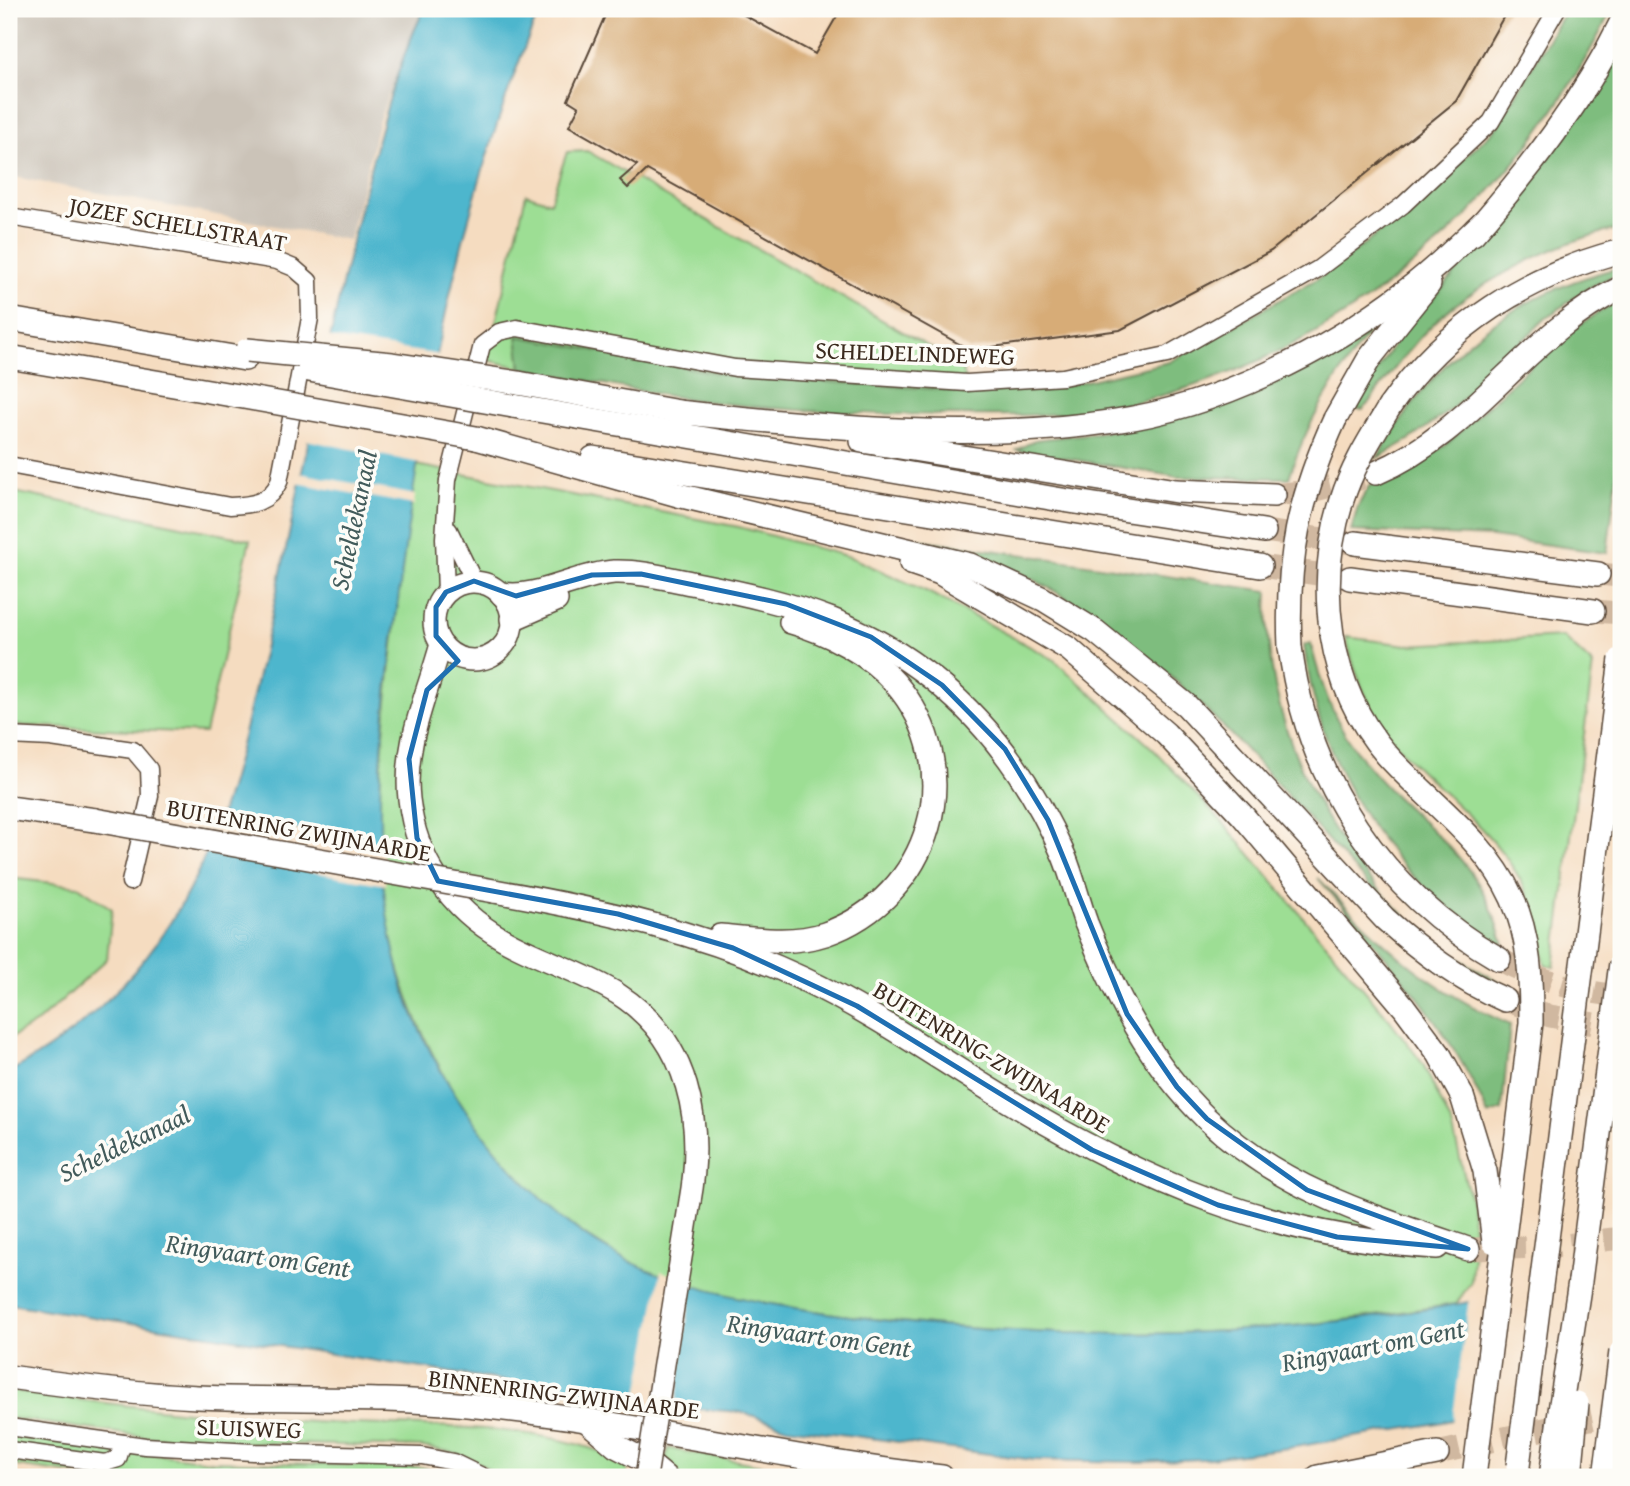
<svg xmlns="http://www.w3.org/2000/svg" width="1630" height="1486" font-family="'Gentium Book Plus',serif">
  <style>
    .industrial { fill: #cbc3b8 }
    .green { fill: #9dde94; stroke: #6c8459; stroke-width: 2 }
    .forest { fill: #7ebd7e; stroke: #5c744e; stroke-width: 2 }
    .water { fill: #4eb6cd; stroke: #447076; stroke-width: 2 }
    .pier { fill: #f5dcc0 }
    .building { fill: #d7ac77 }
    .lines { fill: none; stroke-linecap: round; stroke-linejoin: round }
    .highway-tunnel { stroke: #d0b8a0; stroke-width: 23; stroke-dasharray: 23 11; stroke-linecap: butt }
    .minor-casing { stroke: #574536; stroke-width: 19 }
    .major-casing { stroke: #574536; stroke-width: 24 }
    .highway-casing { stroke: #574536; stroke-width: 26 }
    .minor { stroke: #fff; stroke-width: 16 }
    .major { stroke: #fff; stroke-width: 21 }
    .highway { stroke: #fff; stroke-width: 23 }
    .major-bridge-casing { stroke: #574536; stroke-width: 24; stroke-linecap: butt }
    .highway-bridge-casing { stroke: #574536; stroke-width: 26; stroke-linecap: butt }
    .major-bridge { stroke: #fff; stroke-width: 21 }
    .highway-bridge { stroke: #fff; stroke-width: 23 }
    .marked { fill: none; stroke: #1f6fb2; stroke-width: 5; stroke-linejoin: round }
    .labels { text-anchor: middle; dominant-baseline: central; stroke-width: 7; stroke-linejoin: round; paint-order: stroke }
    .street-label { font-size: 24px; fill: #3b2a1e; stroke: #fdfcf7 }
    .water-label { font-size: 26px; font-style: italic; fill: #425b5b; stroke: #fdfcf7 }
  </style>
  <rect width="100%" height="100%" fill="#fdfcf7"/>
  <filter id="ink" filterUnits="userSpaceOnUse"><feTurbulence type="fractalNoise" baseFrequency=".0143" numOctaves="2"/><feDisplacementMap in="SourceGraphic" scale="14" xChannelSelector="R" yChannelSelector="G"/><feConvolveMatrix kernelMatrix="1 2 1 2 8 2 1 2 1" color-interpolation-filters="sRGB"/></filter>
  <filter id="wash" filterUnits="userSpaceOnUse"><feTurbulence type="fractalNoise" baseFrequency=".00686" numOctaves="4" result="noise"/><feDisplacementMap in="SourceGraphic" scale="28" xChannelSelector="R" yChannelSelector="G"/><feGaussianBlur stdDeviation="1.57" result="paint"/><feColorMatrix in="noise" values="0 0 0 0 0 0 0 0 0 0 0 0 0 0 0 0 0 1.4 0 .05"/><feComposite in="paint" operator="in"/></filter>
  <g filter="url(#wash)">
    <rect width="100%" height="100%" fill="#f5dcc0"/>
    <polygon class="industrial" points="9,9 422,9 379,120 349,240 9,176"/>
    <g class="green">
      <polygon points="587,151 962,366 967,391 734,376 518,336 521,368 487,360 526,194 550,202 567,152"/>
      <path d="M 416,465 L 739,527 L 850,557 L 928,592 L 1053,659 L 1153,749 L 1226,826 L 1389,1019 L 1423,1064 L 1452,1125 L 1471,1203 L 1474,1244 L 1471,1282 L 1456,1304 C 1399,1312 1342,1322 1284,1327 C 1135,1340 982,1334 834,1314 C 758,1303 678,1290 610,1251 C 503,1190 417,1058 391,940 C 370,842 382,744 393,646 C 400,586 405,524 416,465 Z"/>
      <polygon points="9,491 250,540 205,733 9,725"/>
      <path d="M 1346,637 L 1407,645 L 1563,637 L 1593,665 L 1554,967 L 1545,965 C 1541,944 1538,923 1531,903 C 1509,843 1455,806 1412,762 C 1378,729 1356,683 1346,637 Z"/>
      <polygon points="9,878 78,886 112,909 107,959 39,1021 9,1039"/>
      <path d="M 9,1390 C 115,1406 222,1417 330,1423 C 423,1428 542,1420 627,1463 L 627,1477 L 498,1477 L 483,1465 L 456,1453 L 423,1447 L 254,1443 L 146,1437 L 9,1418 Z"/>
      <polygon points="9,1436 211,1461 421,1467 460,1477 96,1477 9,1465"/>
      <polygon points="668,1448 681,1451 830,1477 681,1477 664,1466"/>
    </g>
    <g class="forest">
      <path d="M 1566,9 L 1612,9 C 1513,211 1340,360 1118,406 C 1062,418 1004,415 947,415 C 857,414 765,411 676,397 C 624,389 573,377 521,368 L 517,336 L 734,376 L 967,391 L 1064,386 L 1169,362 L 1322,276 L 1408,211 L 1497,127 Z"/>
      <path d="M 1621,44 L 1621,229 C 1561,238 1469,286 1427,330 C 1404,354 1384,383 1363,410 L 1352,409 L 1398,338 L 1487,237 L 1552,153 Z"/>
      <path d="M 1621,267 L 1621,272 L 1588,288 L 1545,319 L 1453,408 L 1409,440 L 1377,458 C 1437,355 1505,297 1621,267 Z"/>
      <polygon points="1621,298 1621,443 1607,553 1492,537 1351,531 1358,506 1369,486 1396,474 1446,445 1560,338"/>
      <path d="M 1377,322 C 1340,369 1306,421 1289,478 L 1178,477 L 1017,450 L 1035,440 L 1119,430 Z"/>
      <path d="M 917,539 L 1268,591 C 1258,751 1364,921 1509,986 L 1509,990 C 1417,948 1358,873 1292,800 C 1202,701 1103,598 973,554 C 954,548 935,544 917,539 Z"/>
      <path d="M 1311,644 C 1321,686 1335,725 1363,760 C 1420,833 1477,845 1504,945 C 1390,882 1320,773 1304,645 Z"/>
      <path d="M 1318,878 C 1381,944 1425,987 1510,1025 L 1502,1110 L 1488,1115 C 1450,1024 1381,952 1318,878 Z"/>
    </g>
    <path class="water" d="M 424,9 L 540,9 C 463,192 425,389 400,586 C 383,715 365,847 400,976 C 428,1077 521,1202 613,1253 C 683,1291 763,1304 842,1315 C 1045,1343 1256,1340 1458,1304 C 1513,1294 1567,1280 1621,1268 L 1621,1383 L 1438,1423 L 1288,1448 L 1202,1459 L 1141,1462 L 1034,1460 L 787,1427 L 742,1412 L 681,1408 L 9,1304 L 9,1072 C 84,1033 150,966 189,890 C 227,817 244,734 263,654 C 295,515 320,373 354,234 C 373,157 390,80 424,9 Z"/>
    <g class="pier">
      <polygon points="325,337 440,355 420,463 306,440"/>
      <polygon points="299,473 415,495 414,505 297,483"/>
      <polygon points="215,815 383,845 386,885 201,852"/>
      <polygon points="1621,1265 1621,1387 1452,1424 1469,1298"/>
      <polygon points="661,1271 692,1282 675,1411 636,1405"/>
    </g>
    <g id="blocks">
      <polygon class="building" points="608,9 733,9 815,54 841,9 1508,9 1456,101 1271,251 1120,330 970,350 647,170 628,188 620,180 637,165 569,126 579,107 568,100"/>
    </g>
  </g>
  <g filter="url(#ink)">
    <use href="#blocks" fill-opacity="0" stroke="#574536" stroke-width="2"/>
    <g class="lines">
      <g class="highway-tunnel">
        <polyline points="1274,495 1311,491 1363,478"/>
        <polyline points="1264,531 1352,543"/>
        <polyline points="1260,566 1347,578"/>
        <polyline points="1598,574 1621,576"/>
        <polyline points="1593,611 1621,613"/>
        <path d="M 1499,959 C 1538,980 1578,992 1621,996"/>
        <polyline points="1505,1000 1550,1016 1621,1029"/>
        <polyline points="1468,1249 1549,1247 1621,1238"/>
        <polyline points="1437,1453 1621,1412"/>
      </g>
      <defs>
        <g id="minor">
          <path d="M 9,217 L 277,261 L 294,268 L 309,281 L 310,318 L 279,482 C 269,503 252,505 230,506 L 9,465"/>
          <polyline points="449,530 474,581"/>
          <polyline points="446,592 444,538 448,480 482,345 499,332 517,328 735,368 967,383 1063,377 1167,355 1318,269 1403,205 1491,122 1557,9"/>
          <polyline points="9,736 51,738 133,750 149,769 150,796 130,882"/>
          <polyline points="9,1427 145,1446 253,1452 422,1456 453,1462 484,1477"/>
          <polyline points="9,1450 105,1463 118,1459 123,1443"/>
        </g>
        <g id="major">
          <circle cx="473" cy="621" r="39"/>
          <path d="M 441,644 C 427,696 403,744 409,799 C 416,860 450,909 503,939 C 539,960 582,971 618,994 C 690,1040 704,1123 690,1201"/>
        </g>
        <g id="highway">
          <path d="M 1473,234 C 1530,169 1583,101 1621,23"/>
          <polyline points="9,319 245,359"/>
          <polyline points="9,357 238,396"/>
          <polyline points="518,383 690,414"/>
          <polyline points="513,406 1056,499 1264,531"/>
          <path d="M 1390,406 C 1446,326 1528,275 1621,251"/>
          <path d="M 676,412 C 821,426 970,443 1115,421 C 1215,407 1327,352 1407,290 C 1434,270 1458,246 1482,223"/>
          <polyline points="1335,419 1369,359 1429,284"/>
          <path d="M 476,438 L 678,495 L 970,565 L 1043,599 L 1095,631 L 1186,705 L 1385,919 C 1422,952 1459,980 1505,1000"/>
          <polyline points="862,441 1176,491 1274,495"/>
          <polyline points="593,458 1260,566"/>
          <path d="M 1376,473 C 1477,430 1524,335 1621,288"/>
          <polyline points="1355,543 1598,574"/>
          <polyline points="911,563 940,573 1069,649 1166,734 1243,816 1404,1007 1439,1054 1462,1096"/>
          <polyline points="1350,578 1593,611"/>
          <path d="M 502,594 C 538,600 575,575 614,572 C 641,571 669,579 696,584 C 742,593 788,603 832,620 C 943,665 1017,748 1064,856 C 1073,878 1078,901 1086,923 C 1115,995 1150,1064 1206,1118 C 1280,1189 1373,1217 1468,1249"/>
          <polyline points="512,619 556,600"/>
          <path d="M 1290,647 C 1307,781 1382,892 1499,959"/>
          <polyline points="9,808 95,820"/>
          <path d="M 494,891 C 601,910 704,932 803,979 C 873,1012 936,1057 1002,1097 C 1141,1181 1273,1238 1437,1247"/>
          <path d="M 720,936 C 755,939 792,945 825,934 C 931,897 970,769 895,683 C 870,654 828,632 791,622"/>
          <path d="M 9,1377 C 72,1386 134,1394 198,1397 C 288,1401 378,1396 467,1405 C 627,1420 783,1459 942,1477"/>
          <polyline points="1561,1404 1580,1281"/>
          <polyline points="586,1420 616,1446 647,1462 665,1477"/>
          <polyline points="1318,1477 1437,1453"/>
        </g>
      </defs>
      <use href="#minor" class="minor-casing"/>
      <use href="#major" class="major-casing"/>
      <use href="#highway" class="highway-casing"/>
      <use href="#minor" class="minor"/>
      <use href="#major" class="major"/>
      <use href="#highway" class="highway"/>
      <defs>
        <polyline id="major-bridge" points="646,1477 690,1201"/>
        <g id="highway-bridge">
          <polyline points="247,350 392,364 518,383"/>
          <polyline points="309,370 513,406"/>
          <polyline points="238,396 476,438"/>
          <path d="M 1390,406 C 1372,436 1352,467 1342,500 C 1315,586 1327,686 1387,755 C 1429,802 1485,839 1512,898 C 1530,937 1531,980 1531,1023 L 1474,1477"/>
          <path d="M 1290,647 C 1286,559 1299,498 1335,419"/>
          <polyline points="95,820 494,891"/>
          <polyline points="1462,1096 1485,1171 1494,1242"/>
          <polyline points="1580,1281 1621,963"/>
          <polyline points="1518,1466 1621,659"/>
          <polyline points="1551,1477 1561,1404"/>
          <polyline points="1570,1477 1577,1403"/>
          <polyline points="1605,1477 1621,1352"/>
        </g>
      </defs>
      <use href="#major-bridge" class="major-bridge-casing"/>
      <use href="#highway-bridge" class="highway-bridge-casing"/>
      <use href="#major-bridge" class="major-bridge"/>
      <use href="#highway-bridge" class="highway-bridge"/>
    </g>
  </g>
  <path class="marked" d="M 641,574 L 786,604 L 871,637 L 942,685 L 1005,749 L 1048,820 L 1127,1014 L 1177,1087 L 1207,1119 L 1307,1190 L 1468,1249 L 1337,1237 L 1218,1205 L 1092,1150 L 857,1006 L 733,948 L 618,914 L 438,881 L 417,838 L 409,759 L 427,690 L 458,661 L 436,636 L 436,607 L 446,592 L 474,581 L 516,596 L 592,575 Z"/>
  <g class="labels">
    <g class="street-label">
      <text transform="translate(178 224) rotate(10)">JOZEF SCHELLSTRAAT</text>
      <text transform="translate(915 353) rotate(2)">SCHELDELINDEWEG</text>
      <text transform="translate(299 830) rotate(10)">BUITENRING ZWIJNAARDE</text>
      <text transform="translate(992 1057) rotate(31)">BUITENRING-ZWIJNAARDE</text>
      <text transform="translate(564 1394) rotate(7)">BINNENRING-ZWIJNAARDE</text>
      <text transform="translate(249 1428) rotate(2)">SLUISWEG</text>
    </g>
    <g class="water-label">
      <text transform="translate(353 520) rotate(-78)">Scheldekanaal</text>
      <text transform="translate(124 1143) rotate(-26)">Scheldekanaal</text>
      <text transform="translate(258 1255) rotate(8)">Ringvaart om Gent</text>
      <text transform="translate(819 1335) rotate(8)">Ringvaart om Gent</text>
      <text transform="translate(1373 1345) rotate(-11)">Ringvaart om Gent</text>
    </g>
  </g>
  <rect width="1630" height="1486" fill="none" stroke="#fdfcf7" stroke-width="35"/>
</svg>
